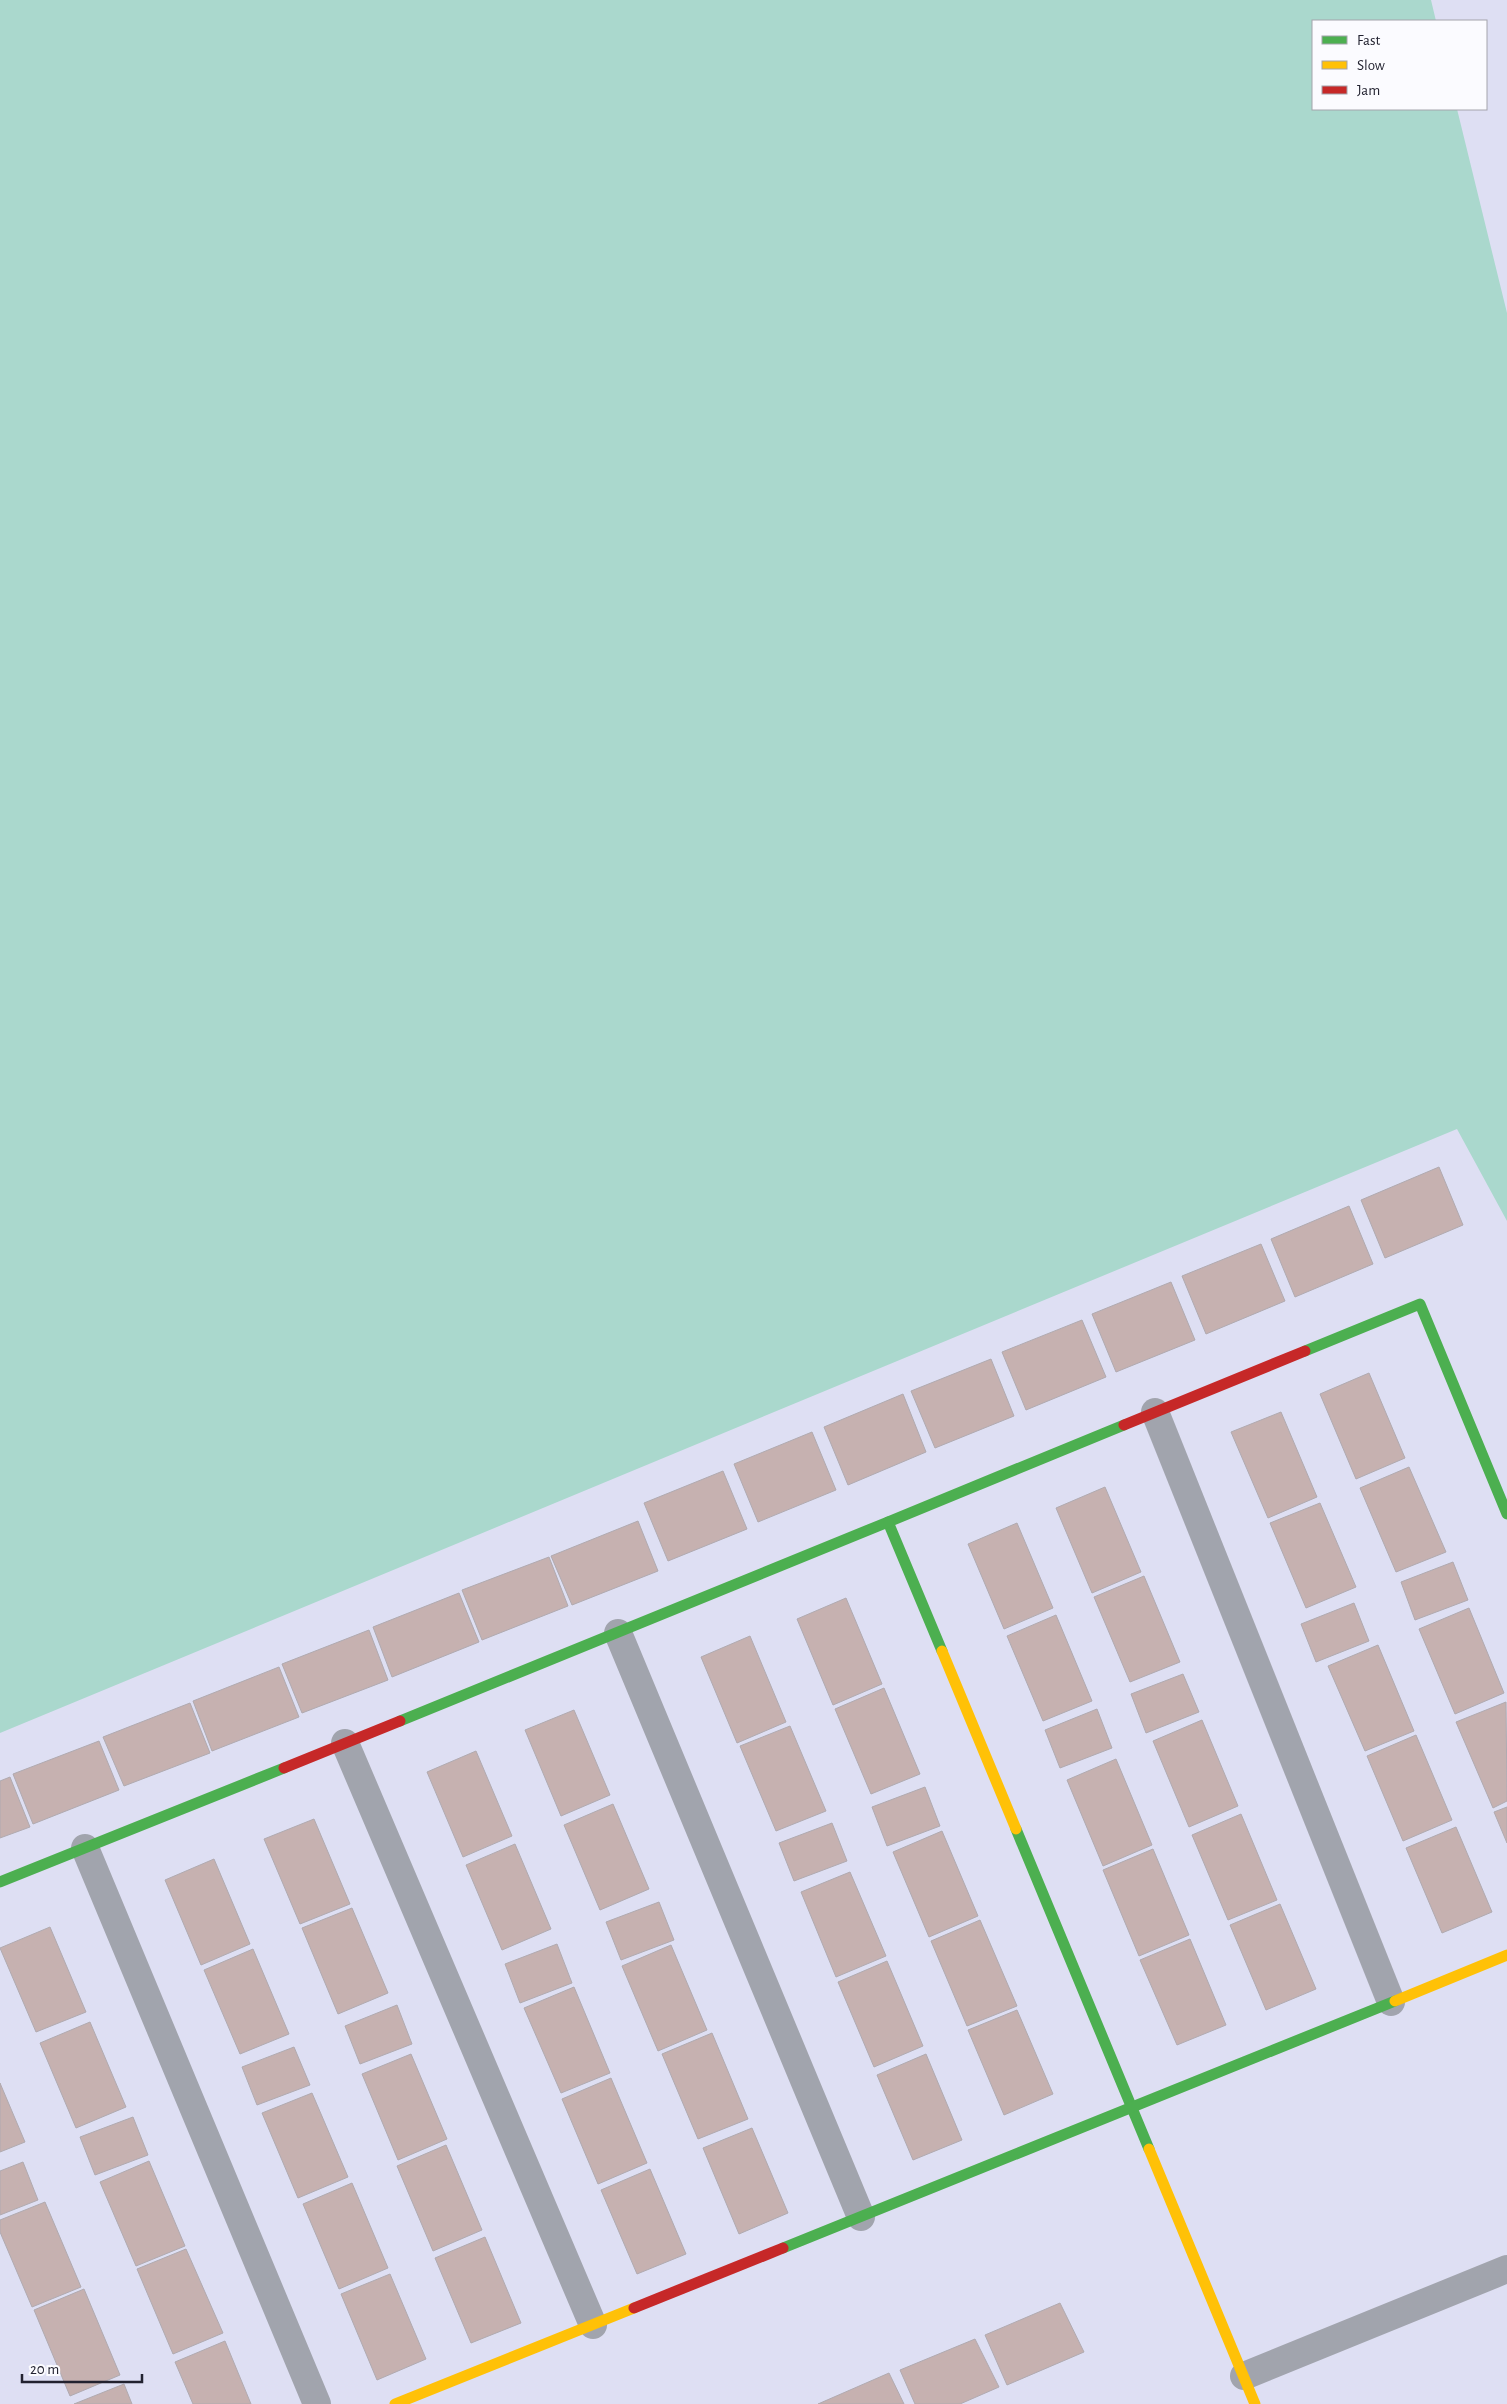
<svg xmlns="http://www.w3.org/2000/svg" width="1507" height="2404" font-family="'Alegreya Sans',sans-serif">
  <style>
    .green { fill: #aad8cd }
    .building { fill: #c6b1b0; stroke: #b0aab0 }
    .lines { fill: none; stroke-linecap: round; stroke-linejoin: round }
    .street { stroke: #a1a4ad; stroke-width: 28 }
    .fast { stroke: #4caf50; stroke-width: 11 }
    .slow { stroke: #ffc107; stroke-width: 11 }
    .jam { stroke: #c62828; stroke-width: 11 }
  </style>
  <rect width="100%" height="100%" fill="#dedff3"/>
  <polygon class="green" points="0,0 1431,0 1436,21 1313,21 1313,109 1457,109 1507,313 1507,1221 1457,1129 0,1733"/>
  <g class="building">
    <polygon points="1439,1167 1463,1225 1385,1258 1361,1200"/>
    <polygon points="1349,1206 1373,1264 1295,1297 1271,1239"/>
    <polygon points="1261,1244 1285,1301 1206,1334 1182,1276"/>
    <polygon points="1171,1282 1195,1340 1116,1372 1092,1314"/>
    <polygon points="1082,1320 1106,1377 1026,1410 1002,1352"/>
    <polygon points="991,1359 1014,1416 935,1448 911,1391"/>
    <polygon points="1369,1373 1405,1458 1356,1479 1320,1394"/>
    <polygon points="903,1394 926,1452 848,1485 824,1427"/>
    <polygon points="1281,1412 1317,1497 1268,1518 1231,1432"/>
    <polygon points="812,1432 836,1490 758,1522 734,1464"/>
    <polygon points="1409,1467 1446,1552 1396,1572 1360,1488"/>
    <polygon points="723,1471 747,1529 668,1561 644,1503"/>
    <polygon points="1105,1487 1141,1572 1092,1593 1056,1508"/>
    <polygon points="1320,1503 1356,1587 1306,1608 1270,1523"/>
    <polygon points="638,1521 658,1571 572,1605 551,1556"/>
    <polygon points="1017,1523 1053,1608 1004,1629 968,1544"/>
    <polygon points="549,1557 568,1606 482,1640 462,1590"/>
    <polygon points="1453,1562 1468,1600 1415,1620 1401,1582"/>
    <polygon points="1144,1576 1180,1662 1130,1682 1094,1597"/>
    <polygon points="459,1593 479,1642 392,1677 373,1627"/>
    <polygon points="846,1598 882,1684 833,1705 797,1619"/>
    <polygon points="1354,1603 1369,1641 1316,1662 1301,1624"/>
    <polygon points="1469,1608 1504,1693 1455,1714 1419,1629"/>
    <polygon points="1056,1615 1092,1701 1043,1721 1007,1636"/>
    <polygon points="369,1630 388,1680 302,1713 282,1664"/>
    <polygon points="750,1636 786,1722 737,1743 701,1657"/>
    <polygon points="1378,1645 1414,1731 1365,1751 1328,1666"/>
    <polygon points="279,1667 299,1717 212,1751 193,1701"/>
    <polygon points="1183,1674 1199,1712 1146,1733 1131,1694"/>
    <polygon points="884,1688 920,1774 871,1794 835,1709"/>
    <polygon points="1506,1702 1507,1801 1493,1808 1456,1722"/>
    <polygon points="190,1703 210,1753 124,1786 103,1737"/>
    <polygon points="1097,1709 1112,1748 1060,1768 1045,1730"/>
    <polygon points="574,1710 610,1795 561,1816 525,1730"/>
    <polygon points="1202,1720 1238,1806 1189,1827 1153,1741"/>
    <polygon points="790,1726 826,1811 776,1831 740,1746"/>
    <polygon points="1416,1735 1452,1820 1403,1841 1367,1756"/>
    <polygon points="99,1741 119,1790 33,1824 13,1774"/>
    <polygon points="476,1751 512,1836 463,1857 427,1772"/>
    <polygon points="1116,1759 1152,1845 1103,1866 1067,1780"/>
    <polygon points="10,1777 30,1827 0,1838 0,1781"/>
    <polygon points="925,1787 940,1826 887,1846 872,1807"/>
    <polygon points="613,1804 649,1889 600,1910 564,1825"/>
    <polygon points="1507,1807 1507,1843 1494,1812"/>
    <polygon points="1241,1814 1277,1900 1228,1920 1192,1835"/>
    <polygon points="314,1819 350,1904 300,1924 264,1839"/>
    <polygon points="832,1823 847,1861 794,1881 779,1843"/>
    <polygon points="1456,1827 1492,1912 1442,1933 1406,1848"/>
    <polygon points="942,1831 978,1916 929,1937 893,1852"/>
    <polygon points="515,1844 551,1929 502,1950 466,1865"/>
    <polygon points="1153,1849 1189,1935 1139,1956 1103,1870"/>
    <polygon points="214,1859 250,1944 201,1965 165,1880"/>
    <polygon points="850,1872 886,1956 836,1977 801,1892"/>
    <polygon points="659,1902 674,1940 621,1960 606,1922"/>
    <polygon points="1280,1904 1316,1989 1266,2010 1230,1925"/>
    <polygon points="352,1908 388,1993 338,2014 302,1928"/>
    <polygon points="980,1920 1017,2006 967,2026 931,1941"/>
    <polygon points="50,1927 86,2012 36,2032 0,1948"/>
    <polygon points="1190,1939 1226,2025 1177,2045 1140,1960"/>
    <polygon points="557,1944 572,1983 520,2003 505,1964"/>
    <polygon points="671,1945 707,2030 658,2051 622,1966"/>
    <polygon points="253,1949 289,2034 240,2054 204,1970"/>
    <polygon points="887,1961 923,2046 874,2067 838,1982"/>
    <polygon points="574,1987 610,2073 561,2093 524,2008"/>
    <polygon points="397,2005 412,2044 360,2064 345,2026"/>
    <polygon points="1017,2010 1053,2094 1004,2115 968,2030"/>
    <polygon points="90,2022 126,2107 76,2128 40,2043"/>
    <polygon points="712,2033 748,2119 698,2139 662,2054"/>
    <polygon points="294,2047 310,2085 257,2105 242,2067"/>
    <polygon points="411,2054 447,2139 398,2160 362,2074"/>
    <polygon points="926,2054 962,2140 913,2160 877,2075"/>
    <polygon points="611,2078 647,2163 598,2184 562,2099"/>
    <polygon points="0,2083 25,2142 0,2152"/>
    <polygon points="312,2093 348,2177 298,2198 262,2113"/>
    <polygon points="133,2117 148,2155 95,2175 80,2137"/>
    <polygon points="752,2128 788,2213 739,2234 703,2148"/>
    <polygon points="446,2145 482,2230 433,2251 397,2166"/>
    <polygon points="149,2161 185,2246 136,2266 100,2182"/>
    <polygon points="23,2162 38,2200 0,2215 0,2171"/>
    <polygon points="650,2169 686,2254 637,2274 601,2190"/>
    <polygon points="352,2183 388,2268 339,2289 303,2204"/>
    <polygon points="45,2202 81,2287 32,2307 0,2232 0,2220"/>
    <polygon points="485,2237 521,2323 471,2343 435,2258"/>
    <polygon points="186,2249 223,2333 173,2354 137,2269"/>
    <polygon points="390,2274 426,2359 377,2380 341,2294"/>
    <polygon points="84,2289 120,2375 70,2396 34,2310"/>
    <polygon points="1060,2303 1084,2352 1007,2385 985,2335"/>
    <polygon points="975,2339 999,2387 960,2404 915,2404 900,2370"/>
    <polygon points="225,2341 251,2404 193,2404 175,2362"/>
    <polygon points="889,2373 904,2404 818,2404"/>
    <polygon points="124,2384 132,2404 74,2404"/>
  </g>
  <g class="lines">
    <g class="street">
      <polyline points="1155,1412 1391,2002"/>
      <polyline points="618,1633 861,2217"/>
      <polyline points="345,1743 593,2325"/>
      <polyline points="85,1848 317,2404"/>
      <polyline points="1244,2376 1507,2269"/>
    </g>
    <g class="fast">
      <polyline points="1305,1351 1420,1304 1507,1514"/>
      <polyline points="942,1651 888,1522 1124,1425"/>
      <polyline points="400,1721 888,1522"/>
      <polyline points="1016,1829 1149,2149"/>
      <polyline points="0,1882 284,1768"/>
      <polyline points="783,2248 1395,2001"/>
    </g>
    <g class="slow">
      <polyline points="942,1651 1016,1829"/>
      <polyline points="1395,2001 1507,1955"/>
      <polyline points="1149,2149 1255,2404"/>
      <polyline points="395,2404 634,2308"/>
    </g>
    <g class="jam">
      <polyline points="1124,1425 1305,1351"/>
      <polyline points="284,1768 400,1721"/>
      <polyline points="634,2308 783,2248"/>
    </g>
  </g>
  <rect x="1312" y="20" width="175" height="90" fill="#fbfbff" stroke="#a4a4ac"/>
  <rect x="1322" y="36" width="25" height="8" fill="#4caf50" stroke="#a4a4ac"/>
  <text x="1357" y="45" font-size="15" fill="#222230">Fast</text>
  <rect x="1322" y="61" width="25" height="8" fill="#ffc107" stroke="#a4a4ac"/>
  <text x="1357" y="70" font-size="15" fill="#222230">Slow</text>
  <rect x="1322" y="86" width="25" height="8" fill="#c62828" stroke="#a4a4ac"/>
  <text x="1357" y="95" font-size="15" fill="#222230">Jam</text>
  <path d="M22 2374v8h120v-8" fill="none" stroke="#222230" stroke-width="2.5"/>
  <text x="30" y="2374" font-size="15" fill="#222230" stroke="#fbfbff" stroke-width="4" paint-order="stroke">20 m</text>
</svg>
